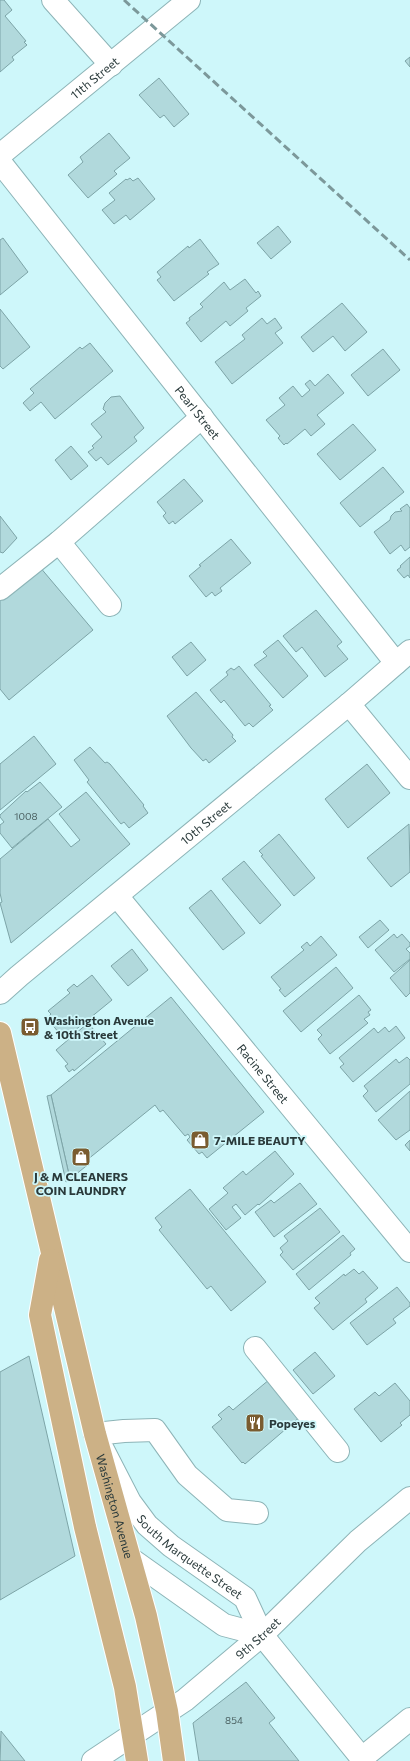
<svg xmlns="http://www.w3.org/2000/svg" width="410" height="1761" font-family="Commissioner,sans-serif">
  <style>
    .building { fill: #b1d9dc; stroke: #7da4a7 }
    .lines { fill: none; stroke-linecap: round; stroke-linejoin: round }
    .minor-casing { stroke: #8db4b7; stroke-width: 24 }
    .major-casing { stroke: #fff; stroke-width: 24 }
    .minor { stroke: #fff; stroke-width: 22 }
    .major { stroke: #ccb186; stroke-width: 22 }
    .rail { stroke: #7c989a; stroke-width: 3; stroke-dasharray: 8 4; stroke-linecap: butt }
    .labels { text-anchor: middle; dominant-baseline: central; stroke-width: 3.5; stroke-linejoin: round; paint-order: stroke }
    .number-label { font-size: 10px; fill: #4c6263 }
    .street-label { font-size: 12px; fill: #2a3a3b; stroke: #cef7fa }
    .poi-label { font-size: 12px; font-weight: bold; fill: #2a3a3b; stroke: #cef7fa; text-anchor: start }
  </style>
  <rect width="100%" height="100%" fill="#cef7fa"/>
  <g class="building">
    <polygon points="0,0 4,0 12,10 5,16 26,41 24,42 27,45 12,57 14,60 0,72"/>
    <polygon points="410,57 410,67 405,61"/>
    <polygon points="159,78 189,114 174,127 164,115 160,118 139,95"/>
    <polygon points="109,133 130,158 114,171 117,174 88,198 68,175 83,162 80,157"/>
    <polygon points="130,178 133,181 138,178 155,199 130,220 126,215 114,224 102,210 115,200 109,193 126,179 127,180"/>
    <polygon points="278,226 291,242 271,259 257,243"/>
    <polygon points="3,238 28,272 0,295 0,240"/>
    <polygon points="200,239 219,264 207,272 209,274 174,301 157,280 161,277 157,272 188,246 189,248"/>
    <polygon points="245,279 256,293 258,291 261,296 246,308 248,311 230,326 226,321 201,342 186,323 190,320 189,318 203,307 200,304 224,282 230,290"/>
    <polygon points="342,303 367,332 345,351 333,336 313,352 301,337"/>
    <polygon points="0,309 30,347 3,369 0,366"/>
    <polygon points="262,318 267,324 275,318 282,328 275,333 283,343 232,384 215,362 245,339 242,335"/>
    <polygon points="90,343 113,371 55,419 41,402 30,411 23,403 34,393 30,389 80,347 82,349"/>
    <polygon points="383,349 400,370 368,396 351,375"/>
    <polygon points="328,374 344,393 317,415 325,424 311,436 305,429 287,444 286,443 284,445 278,438 280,436 266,420 285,405 279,398 293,386 302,397 310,390 305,384 310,380 315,386"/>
    <polygon points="120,396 144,428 134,437 137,441 108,465 101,457 96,461 88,452 94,448 92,446 102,437 91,424 106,412 103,409 105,403 111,397"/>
    <polygon points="353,424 376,450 340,480 317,454"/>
    <polygon points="71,446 88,466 71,480 55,460"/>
    <polygon points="383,467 404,492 360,527 340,503"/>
    <polygon points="184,479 203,501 175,524 173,521 169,524 163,516 166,513 157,502"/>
    <polygon points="407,504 410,508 410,547 405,551 401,545 390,554 374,532 390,520 391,516 395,512 402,511 400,509"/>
    <polygon points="0,516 17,538 3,553 0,552"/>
    <polygon points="231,539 251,563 220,588 222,591 215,596 212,592 206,597 189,576 201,566 199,565"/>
    <polygon points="410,557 410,578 408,575 404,578 397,570 401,567 400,566"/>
    <polygon points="39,566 93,630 9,700 0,689 0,599"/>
    <polygon points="316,610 342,642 337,646 348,659 325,677 302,647 296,652 283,636"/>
    <polygon points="278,640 308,676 283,698 254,665 267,656 263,652"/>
    <polygon points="191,642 206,660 187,676 172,657"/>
    <polygon points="239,666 271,705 269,706 273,710 253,727 249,723 245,726 224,700 221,703 210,690 228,675 226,672 231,668 234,670"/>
    <polygon points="196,692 233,735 232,737 236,741 209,763 206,759 203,761 191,748 167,716"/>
    <polygon points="34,736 56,764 0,810 0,764"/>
    <polygon points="90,747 105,763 107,762 110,764 144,805 143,806 148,813 129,828 124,822 121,824 87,782 89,780 74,760"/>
    <polygon points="367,764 390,793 348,828 325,799"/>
    <polygon points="40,782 62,807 12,848 0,833 0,825 4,822 0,817 0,815 26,791 27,792"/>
    <polygon points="86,792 130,844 11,943 0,903 2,902 0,893 0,859 48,819 71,847 80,840 59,814"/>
    <polygon points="409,824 410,872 391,887 367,858"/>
    <polygon points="279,834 315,878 294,896 261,856 263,855 259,851"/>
    <polygon points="244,861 281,905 260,924 222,879"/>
    <polygon points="211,890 245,933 223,950 189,908"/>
    <polygon points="380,920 389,930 368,948 359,937"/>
    <polygon points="394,934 397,938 402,934 410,943 410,946 406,949 410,953 410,959 394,972 375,950"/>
    <polygon points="321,936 337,955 285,997 279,990 281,989 271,977 304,950 301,947 307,942 310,946"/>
    <polygon points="132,949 148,970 128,986 111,966"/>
    <polygon points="410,960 410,993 406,997 390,978"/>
    <polygon points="336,967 353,988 301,1032 283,1011"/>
    <polygon points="92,975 112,1000 68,1036 67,1035 63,1038 47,1018 51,1014 48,1011 70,993 67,990 74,984 77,987"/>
    <polygon points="359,995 371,1010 368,1012 370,1015 364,1019 368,1023 330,1054 318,1039 322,1035 317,1030"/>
    <polygon points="171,997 264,1112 207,1158 202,1152 199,1154 187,1140 190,1137 188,1134 185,1136 163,1110 160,1112 155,1105 87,1160 90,1163 70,1179 51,1095"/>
    <polygon points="88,1023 106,1044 74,1071 73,1069 69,1072 65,1066 68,1064 56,1050"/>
    <polygon points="396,1026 405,1038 353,1082 340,1067 344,1064 339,1058 374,1028 378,1033 385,1027 389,1032"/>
    <polygon points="407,1057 410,1060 410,1084 376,1112 363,1096 368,1091 364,1086 396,1059 399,1063"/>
    <polygon points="410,1091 410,1130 396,1140 378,1120"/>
    <polygon points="51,1095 70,1179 66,1182 47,1096"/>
    <polygon points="410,1140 410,1151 405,1145"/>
    <polygon points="275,1151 294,1174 259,1205 258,1204 245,1215 236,1204 232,1207 241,1218 226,1230 209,1209 228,1193 223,1188 243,1171 246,1175"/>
    <polygon points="300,1183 317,1204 274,1237 255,1212 271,1200 274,1203"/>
    <polygon points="190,1189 266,1282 231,1311 211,1286 207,1289 159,1230 162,1227 155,1218"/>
    <polygon points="320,1208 340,1232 293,1270 280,1255 283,1252 280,1248 288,1241 284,1236"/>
    <polygon points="343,1235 355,1249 350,1253 351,1255 309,1290 296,1274"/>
    <polygon points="354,1269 359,1274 363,1271 378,1288 365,1299 367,1302 333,1330 314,1308 320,1303 315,1298 344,1274 345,1276"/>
    <polygon points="397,1287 410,1303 410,1306 393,1319 396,1323 367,1345 350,1323"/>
    <polygon points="315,1352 335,1376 313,1394 293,1370"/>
    <polygon points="29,1356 75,1556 0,1600 0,1372"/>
    <polygon points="270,1379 301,1416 245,1464 243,1462 242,1463 212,1427 222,1419 218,1415 229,1406 233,1410"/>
    <polygon points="395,1383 410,1401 410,1415 400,1423 402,1425 381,1442 354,1409 375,1392 379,1396"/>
    <polygon points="246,1682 275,1718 269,1723 299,1761 199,1761 193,1723"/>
    <polygon points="1,1731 25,1761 0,1761"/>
  </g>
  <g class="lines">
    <defs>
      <g id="minor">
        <polyline points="53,0 111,65"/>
        <path id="s1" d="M 0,155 L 189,0"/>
        <path id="s2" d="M 0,162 L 396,663"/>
        <polyline points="59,542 110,605"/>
        <polyline points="0,589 59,542 202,417"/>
        <polyline points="349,704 410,778"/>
        <path id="s3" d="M 117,896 L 410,1251"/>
        <path id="s4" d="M 0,993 L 19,976 L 349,704 L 410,651"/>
        <polyline points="255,1348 338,1451"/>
        <path id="s5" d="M 257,1513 L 227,1510 L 187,1475 L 155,1430 L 124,1431 L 95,1434 L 130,1502 L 147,1525 L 171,1546 L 245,1598 L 262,1635 L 364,1761"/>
        <polyline points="131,1559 224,1625 262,1635"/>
        <polyline points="362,1758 410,1719"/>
        <path id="s6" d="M 93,1761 L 185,1700 L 262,1635 L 358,1541 L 410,1498"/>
      </g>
      <g id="major">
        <path id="s7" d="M 0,1033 L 95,1434 L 146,1616 L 167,1711 L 174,1761"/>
        <polyline points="50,1260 40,1315 85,1527 125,1687 137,1761"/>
      </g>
    </defs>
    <use href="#minor" class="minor-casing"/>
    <use href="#major" class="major-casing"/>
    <use href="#minor" class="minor"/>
    <use href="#major" class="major"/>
    <polyline class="rail" points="124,0 410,260"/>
  </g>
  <defs>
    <symbol id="bus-square" viewBox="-11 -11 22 22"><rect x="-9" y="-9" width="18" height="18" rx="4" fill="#7a5c30" stroke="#cef7fa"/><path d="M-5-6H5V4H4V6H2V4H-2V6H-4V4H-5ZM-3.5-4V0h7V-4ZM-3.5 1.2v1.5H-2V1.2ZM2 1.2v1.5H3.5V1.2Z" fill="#fff"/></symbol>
    <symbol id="shop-square" viewBox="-11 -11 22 22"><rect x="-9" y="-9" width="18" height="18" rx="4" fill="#7a5c30" stroke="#cef7fa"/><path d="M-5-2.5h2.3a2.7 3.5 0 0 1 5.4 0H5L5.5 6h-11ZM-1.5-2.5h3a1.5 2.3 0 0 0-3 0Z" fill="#fff"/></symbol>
    <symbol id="restaurant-square" viewBox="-11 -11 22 22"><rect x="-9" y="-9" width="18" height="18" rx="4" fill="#7a5c30" stroke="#cef7fa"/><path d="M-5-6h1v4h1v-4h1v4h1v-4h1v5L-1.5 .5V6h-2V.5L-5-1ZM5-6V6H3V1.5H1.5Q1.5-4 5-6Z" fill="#fff"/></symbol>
  </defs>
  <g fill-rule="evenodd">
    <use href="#bus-square" x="19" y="1016" width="22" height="22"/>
    <use href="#shop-square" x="189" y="1129" width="22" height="22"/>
    <use href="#shop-square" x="70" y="1146" width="22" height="22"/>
    <use href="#restaurant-square" x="244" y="1412" width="22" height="22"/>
  </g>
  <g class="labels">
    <g class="number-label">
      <text x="26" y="816">1008</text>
      <text x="234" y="1720">854</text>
    </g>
    <g class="street-label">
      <text stroke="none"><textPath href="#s1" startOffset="122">11th Street</textPath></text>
      <text stroke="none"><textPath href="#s2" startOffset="319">Pearl Street</textPath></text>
      <text stroke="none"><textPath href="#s4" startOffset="267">10th Street</textPath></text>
      <text stroke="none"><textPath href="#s3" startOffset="230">Racine Street</textPath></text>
      <text stroke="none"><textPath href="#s7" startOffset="487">Washington Avenue</textPath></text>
      <text stroke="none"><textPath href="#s5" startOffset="357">South Marquette Street</textPath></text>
      <text stroke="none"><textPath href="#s6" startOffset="206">9th Street</textPath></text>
    </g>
    <g class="poi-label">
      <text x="44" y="1020">Washington Avenue<tspan x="44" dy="14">&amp; 10th Street</tspan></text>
      <text x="214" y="1140">7-MILE BEAUTY</text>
      <text x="81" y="1176" text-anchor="middle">J &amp; M CLEANERS<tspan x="81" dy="14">COIN LAUNDRY</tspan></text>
      <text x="269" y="1423">Popeyes</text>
    </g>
  </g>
</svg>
